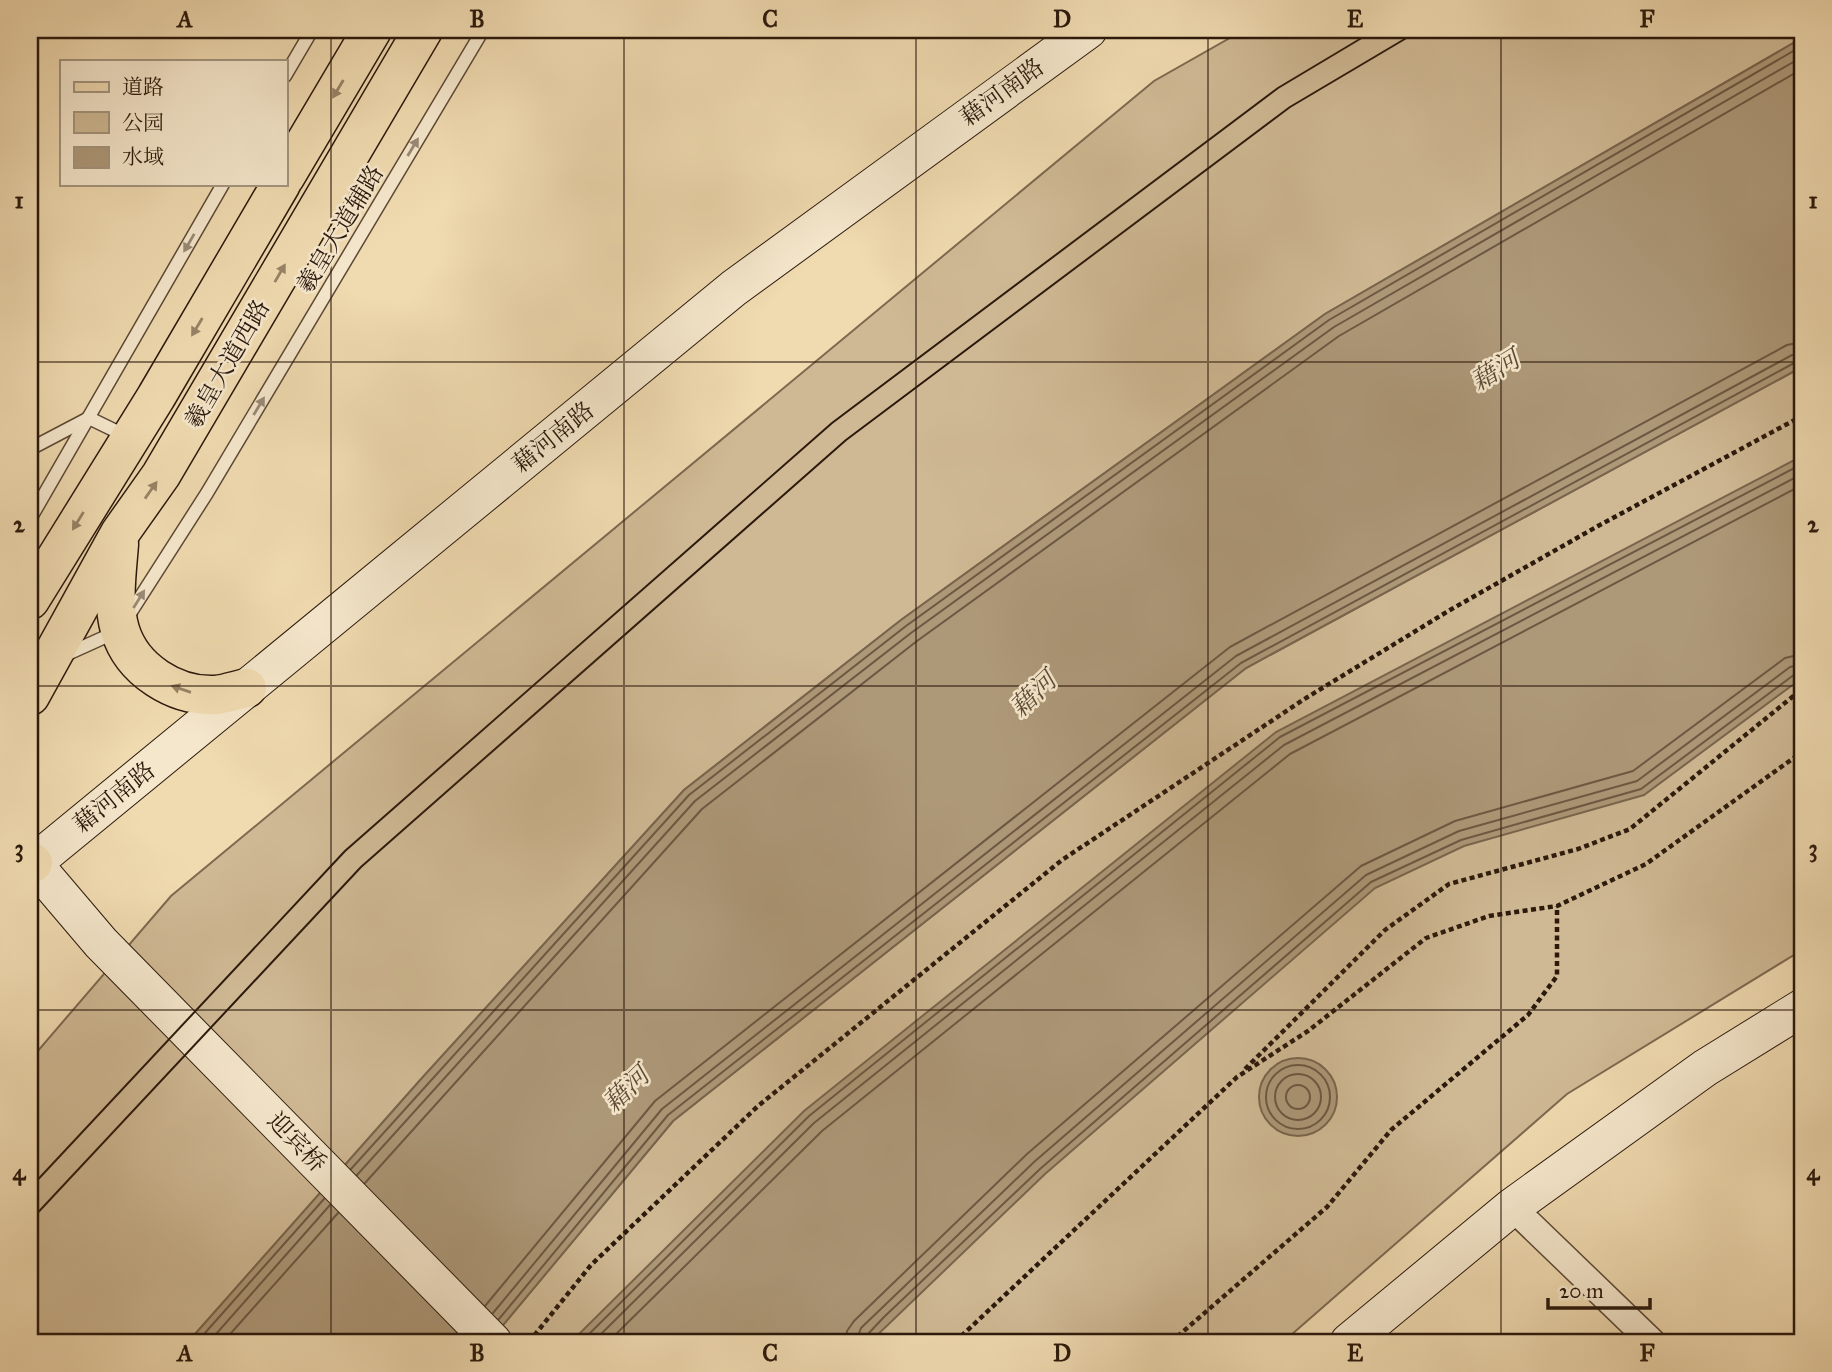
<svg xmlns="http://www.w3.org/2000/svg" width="1832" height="1372" font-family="'IM FELL Great Primer','Noto Serif SC',serif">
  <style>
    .green { fill: #cfb994; stroke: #7d6950; stroke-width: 2 }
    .water { fill: #ad9878; stroke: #79654d; stroke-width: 2 }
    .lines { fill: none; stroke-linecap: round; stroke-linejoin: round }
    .shore { stroke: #6c5842; stroke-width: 2 }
    .lane-casing { stroke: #5c4935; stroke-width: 15 }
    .street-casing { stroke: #5c4935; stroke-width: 29 }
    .secondary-casing { stroke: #2b190c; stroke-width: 39 }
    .primary-casing { stroke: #2b190c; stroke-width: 41 }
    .path { stroke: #2b190c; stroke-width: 4.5; stroke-dasharray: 5 3.5; stroke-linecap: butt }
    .lane { stroke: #f5e7cc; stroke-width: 12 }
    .street { stroke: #f5e7cc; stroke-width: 26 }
    .secondary { stroke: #f5e7cc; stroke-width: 37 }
    .primary { stroke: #f0dab0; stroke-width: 38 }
    .tram { stroke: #2b190c; stroke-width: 2 }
    .oneway { fill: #978366 }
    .oneway2 { fill: #9a8a76 }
    .grid { fill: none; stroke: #2b190c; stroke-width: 2; stroke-opacity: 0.55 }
    .labels { text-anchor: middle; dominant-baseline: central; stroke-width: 5; stroke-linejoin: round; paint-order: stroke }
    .street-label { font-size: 24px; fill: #2b190c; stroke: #f5e7cc }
    .water-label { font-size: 26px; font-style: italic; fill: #5f4c37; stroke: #f5e7cc }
    .neatline { fill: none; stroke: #2b190c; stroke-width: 2.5 }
    .grid-label { font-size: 23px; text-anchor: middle; font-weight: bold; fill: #2b190c }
  </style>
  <rect width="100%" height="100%" fill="#f0dab0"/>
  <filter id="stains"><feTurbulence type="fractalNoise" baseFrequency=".00286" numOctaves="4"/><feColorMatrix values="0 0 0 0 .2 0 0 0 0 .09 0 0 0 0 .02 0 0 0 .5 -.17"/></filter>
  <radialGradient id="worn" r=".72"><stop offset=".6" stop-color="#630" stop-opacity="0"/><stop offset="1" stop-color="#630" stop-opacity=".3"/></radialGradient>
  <g class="green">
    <polygon points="1244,30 1802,30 1802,38 1325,314 901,620 684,790 422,1078 188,1342 30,1342 30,1060 171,896 1154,81"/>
    <polygon points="1802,367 1802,950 1567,1094 1283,1342 489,1342 673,1121 1246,668"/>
  </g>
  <g class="water">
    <polygon points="1802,38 1802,367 1246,668 673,1121 489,1342 188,1342 422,1078 684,790 901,620 1325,314"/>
    <polygon points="1802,456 1802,678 1644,795 1464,846 1375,888 1045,1174 870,1342 571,1342 804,1111 1276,732"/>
    <circle cx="1298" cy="1097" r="39"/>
  </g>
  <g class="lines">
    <g class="shore">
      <circle cx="1298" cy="1097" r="32"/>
      <circle cx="1298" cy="1097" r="23"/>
      <circle cx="1298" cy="1097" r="12"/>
      <polyline points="351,1169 689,795 906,626 1329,320 1802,46"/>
      <polyline points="357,1175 695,801 911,633 1334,327 1802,57"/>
      <polyline points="365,1183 702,809 917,641 1339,336 1802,69"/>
      <polyline points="485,1306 655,1101 1230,647 1787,345 1802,342"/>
      <polyline points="493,1313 662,1109 1236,656 1792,355 1802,353"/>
      <polyline points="499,1319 668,1115 1241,663 1796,362 1802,361"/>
      <polyline points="197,1342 324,1199"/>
      <polyline points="209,1342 330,1205"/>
      <polyline points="223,1342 338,1213"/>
      <polyline points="581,1342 809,1116 1280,737 1802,464"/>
      <polyline points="593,1342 814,1123 1284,745 1802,474"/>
      <polyline points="608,1342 822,1131 1290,754 1802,485"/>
      <polyline points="846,1342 847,1331 854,1321 1027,1154 1361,866 1455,821 1633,771 1785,658 1802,654"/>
      <polyline points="856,1342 861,1328 1034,1162 1366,875 1459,831 1637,781 1790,667 1802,664"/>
      <polyline points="865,1342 867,1335 884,1317 1040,1169 1371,882 1461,840 1641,789 1795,674 1802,673"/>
    </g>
    <defs>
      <g id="lane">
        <polyline points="285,76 312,30"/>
        <polyline points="30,449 89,418 126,436"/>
        <polyline points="30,519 223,184"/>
        <polyline points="127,618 207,493 483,30"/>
        <polyline points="63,656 116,632"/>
      </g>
      <polyline id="street" points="1512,1207 1652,1342"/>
      <g id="secondary">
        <polyline points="33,863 101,943 493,1342"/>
        <polyline points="30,866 734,288 1088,30"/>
        <polyline points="1349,1342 1512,1207 1705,1068 1802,1008"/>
      </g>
      <g id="primary">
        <polyline points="285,177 372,30"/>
        <path d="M 119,544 C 117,571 112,603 120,630 C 132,670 175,697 216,695 C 226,694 237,690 247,688"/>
        <polyline points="30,600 156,397 281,184"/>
        <polyline points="30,696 120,533 161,475 423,30"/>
        <polyline points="30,861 33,863"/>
      </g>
    </defs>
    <use href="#lane" class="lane-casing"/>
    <use href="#street" class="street-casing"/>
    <use href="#secondary" class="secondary-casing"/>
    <use href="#primary" class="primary-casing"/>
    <g class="path">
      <polyline points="1245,1069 1385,930 1449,884 1578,849 1630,829 1802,689"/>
      <polyline points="529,1342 591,1265 758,1106 1062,860 1306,698 1450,610 1598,526 1802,416"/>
      <polyline points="955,1342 1237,1077 1308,1031 1426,938 1489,916 1557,906 1646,864 1802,752"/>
      <polyline points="1171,1342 1327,1207 1391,1130 1528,1015 1557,976 1557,906"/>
    </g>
    <use href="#lane" class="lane"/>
    <use href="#street" class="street"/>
    <use href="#secondary" class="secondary"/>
    <use href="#primary" class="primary"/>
    <g class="tram">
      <polyline points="30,1188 345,851 832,423 1278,88 1375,30"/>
      <polyline points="30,1221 361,867 846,440 1290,107 1420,30"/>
    </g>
  </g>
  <defs><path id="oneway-solid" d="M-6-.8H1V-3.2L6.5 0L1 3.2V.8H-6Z" transform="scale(1.75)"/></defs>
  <g class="oneway">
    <use href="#oneway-solid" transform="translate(338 89) rotate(121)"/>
    <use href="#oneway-solid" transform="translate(280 273) rotate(-60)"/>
    <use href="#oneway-solid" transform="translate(197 327) rotate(121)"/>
    <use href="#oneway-solid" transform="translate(151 490) rotate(-55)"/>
    <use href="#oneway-solid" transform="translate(78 521) rotate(122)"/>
    <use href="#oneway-solid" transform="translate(181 689) rotate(-161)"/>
  </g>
  <g class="oneway2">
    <use href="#oneway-solid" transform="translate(413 147) rotate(-59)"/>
    <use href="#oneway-solid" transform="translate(189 243) rotate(120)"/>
    <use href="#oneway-solid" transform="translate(259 406) rotate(-59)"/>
    <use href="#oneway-solid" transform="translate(139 599) rotate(-58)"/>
  </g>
  <path class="grid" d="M 331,30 L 331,1342M 624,30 L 624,1342M 916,30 L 916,1342M 1208,30 L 1208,1342M 1501,30 L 1501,1342M 30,362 L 1802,362M 30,686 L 1802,686M 30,1010 L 1802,1010"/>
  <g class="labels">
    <g class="street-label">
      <text transform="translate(1002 92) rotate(-36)">藉河南路</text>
      <text transform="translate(340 229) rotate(-59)">羲皇大道辅路</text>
      <text transform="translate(227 364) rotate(-60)">羲皇大道西路</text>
      <text transform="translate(553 437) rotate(-39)">藉河南路</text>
      <text transform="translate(114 797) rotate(-39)">藉河南路</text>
      <text transform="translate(297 1142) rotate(46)">迎宾桥</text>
    </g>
    <g class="water-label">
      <text transform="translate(1495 370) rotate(-32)">藉河</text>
      <text transform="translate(1033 694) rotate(-44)">藉河</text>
      <text transform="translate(626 1089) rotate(-44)">藉河</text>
    </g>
  </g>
  <rect width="1832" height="1372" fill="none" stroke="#f0dab0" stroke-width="77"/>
  <rect x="60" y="60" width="228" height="126" fill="#f5e7cc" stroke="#a4957f" stroke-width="2"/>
  <rect x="74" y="82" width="35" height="10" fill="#f0dab0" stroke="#a4957f" stroke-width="2"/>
  <text x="122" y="94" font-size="21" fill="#2b190c">道路</text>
  <rect x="74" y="112" width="35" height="21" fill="#cfb994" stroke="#a4957f" stroke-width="2"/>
  <text x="122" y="130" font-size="21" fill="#2b190c">公园</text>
  <rect x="74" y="147" width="35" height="21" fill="#ad9878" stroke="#a4957f" stroke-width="2"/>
  <text x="122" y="164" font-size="21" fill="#2b190c">水域</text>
  <path d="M1548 1298v10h102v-10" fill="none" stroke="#2b190c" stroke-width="3.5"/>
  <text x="1559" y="1298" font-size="21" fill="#2b190c" stroke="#f5e7cc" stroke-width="5" paint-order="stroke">20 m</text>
  <rect x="38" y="38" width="1756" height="1296" class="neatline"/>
  <g class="grid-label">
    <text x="185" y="27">A</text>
    <text x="477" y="27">B</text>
    <text x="770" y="27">C</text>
    <text x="1062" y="27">D</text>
    <text x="1355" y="27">E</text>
    <text x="1647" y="27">F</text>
    <text x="19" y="208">1</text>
    <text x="1813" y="208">1</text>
    <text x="19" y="532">2</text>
    <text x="1813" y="532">2</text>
    <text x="19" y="856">3</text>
    <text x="1813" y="856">3</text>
    <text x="19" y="1180">4</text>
    <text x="1813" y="1180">4</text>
    <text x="185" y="1361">A</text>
    <text x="477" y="1361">B</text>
    <text x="770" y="1361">C</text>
    <text x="1062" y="1361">D</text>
    <text x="1355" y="1361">E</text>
    <text x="1647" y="1361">F</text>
  </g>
  <rect width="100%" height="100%" filter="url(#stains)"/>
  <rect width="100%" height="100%" fill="url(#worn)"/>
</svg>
